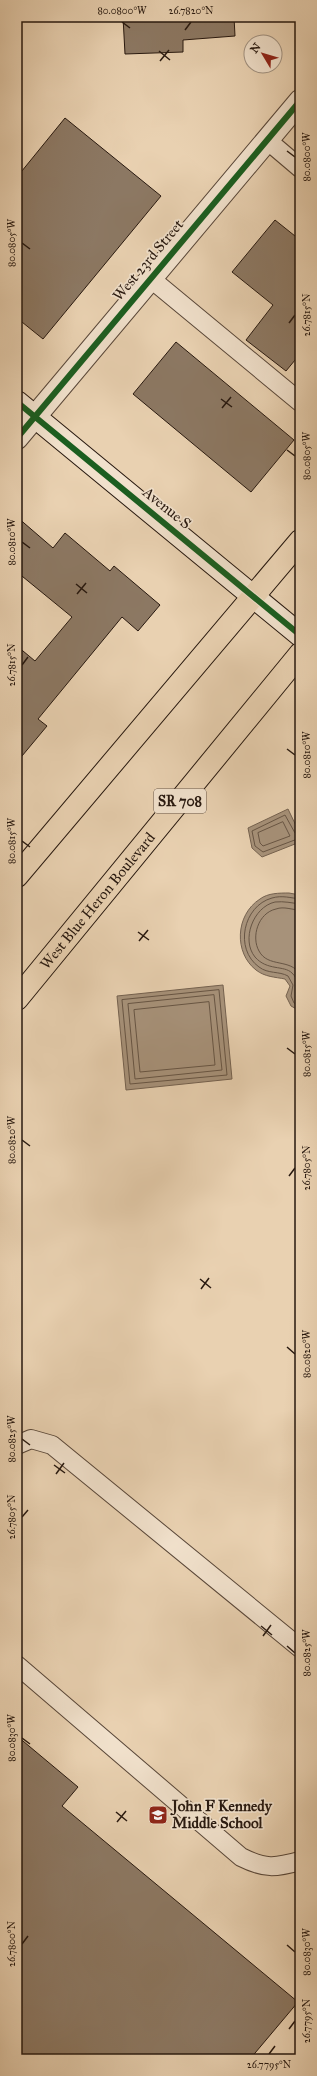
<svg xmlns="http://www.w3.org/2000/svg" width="317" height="2076" font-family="'IM FELL Great Primer',serif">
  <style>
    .water { fill: #a7927a; stroke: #74614f }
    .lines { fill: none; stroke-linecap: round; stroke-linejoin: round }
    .shore { stroke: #675544; stroke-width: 1 }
    .building { fill: #8c7863; stroke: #27180f }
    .lane-casing { stroke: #584638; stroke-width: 20 }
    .street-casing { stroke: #584638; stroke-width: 24 }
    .secondary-casing { stroke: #27180f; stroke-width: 24 }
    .primary-casing { stroke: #27180f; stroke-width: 24 }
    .lane { stroke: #f1e1cc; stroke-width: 18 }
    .street { stroke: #f1e1cc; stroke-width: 22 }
    .secondary { stroke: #f1e1cc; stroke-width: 22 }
    .primary { stroke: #e9d1b1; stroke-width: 22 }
    .cycleway-casing { stroke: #f1e1cc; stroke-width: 8 }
    .cycleway { stroke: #1b5e20; stroke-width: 6 }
    .ticks { fill: none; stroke: #27180f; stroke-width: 1.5 }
    .labels { text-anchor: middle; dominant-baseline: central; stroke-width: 3.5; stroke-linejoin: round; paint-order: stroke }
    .shield { fill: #f1e1cc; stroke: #645448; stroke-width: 1 }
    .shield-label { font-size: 14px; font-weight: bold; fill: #27180f }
    .street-label { font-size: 15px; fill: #27180f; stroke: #f1e1cc }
    .poi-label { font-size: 15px; font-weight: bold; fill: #27180f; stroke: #f1e1cc; text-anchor: start }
    .neatline { fill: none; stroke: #27180f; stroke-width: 1.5 }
    .ticks-label { font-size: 10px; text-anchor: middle; fill: #27180f }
  </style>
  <rect width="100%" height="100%" fill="#e9d1b1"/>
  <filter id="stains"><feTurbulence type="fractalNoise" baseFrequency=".005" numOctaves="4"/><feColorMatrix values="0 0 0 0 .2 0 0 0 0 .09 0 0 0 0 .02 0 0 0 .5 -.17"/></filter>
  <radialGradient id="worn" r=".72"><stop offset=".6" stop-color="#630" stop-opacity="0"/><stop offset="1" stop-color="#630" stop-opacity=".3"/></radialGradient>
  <g class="water">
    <polygon points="288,809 300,834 300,842 262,857 252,848 248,828"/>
    <path d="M 289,893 L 300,895 L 300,1011 L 291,1006 L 286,996 L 290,986 L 285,979 C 275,977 265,977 256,970 C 234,953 235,915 260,899 C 268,893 279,893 289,893 Z"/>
    <polygon points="223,985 232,1079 126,1090 117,996"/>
  </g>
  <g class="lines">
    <g class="shore">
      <polygon points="283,822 290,836 263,846 260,843 258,833"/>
      <polyline points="300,835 295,833 285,815 252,831 255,846 263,852 300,838"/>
      <path d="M 300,899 C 291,898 282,895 272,898 C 243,906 234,949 259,967 C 268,974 279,971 288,976 L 293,985 L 291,996 L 294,1003 L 300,1006"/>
      <path d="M 300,904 C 292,903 284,901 275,902 C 253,907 241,940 255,957 C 267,971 284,965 292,973 C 299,980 299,986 296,995 L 300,1000"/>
      <path d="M 300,910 C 292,910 284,906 276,909 C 258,913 251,937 259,951 C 268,968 290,958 300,974"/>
      <polygon points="219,990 227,1075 130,1084 122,1000"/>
      <polygon points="214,995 222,1070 135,1079 128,1004"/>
      <polygon points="209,1002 215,1065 140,1072 134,1010"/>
    </g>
  </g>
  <g class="building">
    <polygon points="123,17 234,17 235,36 183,40 183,52 125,54"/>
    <polygon points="65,118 161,196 43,339 17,318 17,177"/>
    <polygon points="275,220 300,240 300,354 286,371 246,340 273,305 232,272"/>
    <polygon points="176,342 294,440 251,492 133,394"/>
    <polygon points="17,517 53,548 65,533 110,571 114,566 160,605 138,631 122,617 38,719 47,726 17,762 17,646 35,661 72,617 17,572"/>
    <polygon points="17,1736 78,1787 62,1806 298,2002 250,2059 17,2059"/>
  </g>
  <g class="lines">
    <defs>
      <g id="lane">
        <polyline points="267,140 300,168"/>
        <polyline points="150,278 300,402"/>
        <polyline points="17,1445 31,1439 52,1445 300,1648"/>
        <path d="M 17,1665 L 241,1857 C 265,1869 275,1868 300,1861"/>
      </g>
      <polyline id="street" points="17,438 300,101"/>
      <polyline id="secondary" points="17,402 300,635"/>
      <g id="primary">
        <polyline points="17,876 300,541"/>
        <path id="s1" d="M 17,999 L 300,654"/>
      </g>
    </defs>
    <use href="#lane" class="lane-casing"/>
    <use href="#street" class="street-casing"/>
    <use href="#secondary" class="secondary-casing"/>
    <use href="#primary" class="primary-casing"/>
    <use href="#lane" class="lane"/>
    <use href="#street" class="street"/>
    <use href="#secondary" class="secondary"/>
    <use href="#primary" class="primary"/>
    <defs>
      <g id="cycleway">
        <polyline points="17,402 300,635"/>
        <polyline points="17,438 300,101"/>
      </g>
    </defs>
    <use href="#cycleway" class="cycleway-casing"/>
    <use href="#cycleway" class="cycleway"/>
  </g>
  <path class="ticks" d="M 122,22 L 130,28M 185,30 L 191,22M 159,51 L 170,60M 160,61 L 169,50M 287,151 L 295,157M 22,243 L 30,249M 289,323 L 295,315M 221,399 L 232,407M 222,408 L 231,397M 287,450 L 295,456M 22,542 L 30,548M 76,584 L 87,593M 77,594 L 86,583M 22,665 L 28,657M 287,749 L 295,755M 22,841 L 30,847M 138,932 L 149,940M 139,941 L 148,930M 287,1048 L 295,1054M 22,1140 L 30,1146M 289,1176 L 295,1168M 200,1279 L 211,1288M 201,1289 L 209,1278M 287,1347 L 295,1354M 22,1439 L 30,1445M 54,1465 L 65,1473M 56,1474 L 64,1463M 22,1517 L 28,1510M 261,1626 L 272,1635M 263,1636 L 271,1625M 287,1646 L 295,1653M 22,1738 L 30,1744M 116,1812 L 127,1821M 117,1822 L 126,1811M 22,1944 L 28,1936M 287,1945 L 295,1952M 289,2029 L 295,2021M 269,2054 L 275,2046"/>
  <defs>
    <symbol id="school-square" viewBox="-11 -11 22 22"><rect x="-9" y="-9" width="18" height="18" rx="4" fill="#8f2418" stroke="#f1e1cc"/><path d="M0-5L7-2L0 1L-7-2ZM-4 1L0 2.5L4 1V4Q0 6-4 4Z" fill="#fff"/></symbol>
  </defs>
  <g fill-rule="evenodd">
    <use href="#school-square" x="147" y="1804" width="22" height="22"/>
  </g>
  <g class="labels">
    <rect class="shield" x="154" y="789" width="52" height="24" rx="3"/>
    <g class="shield-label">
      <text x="180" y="801">SR 708</text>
    </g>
    <g class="street-label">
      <text transform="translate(148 260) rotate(-50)">West 23rd Street</text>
      <text transform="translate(167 508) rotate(39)">Avenue S</text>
      <text stroke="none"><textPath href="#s1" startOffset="127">West Blue Heron Boulevard</textPath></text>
    </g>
    <g class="poi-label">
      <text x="172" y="1806">John F Kennedy<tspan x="172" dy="17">Middle School</tspan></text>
    </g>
  </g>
  <rect width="317" height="2076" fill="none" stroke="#e9d1b1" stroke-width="44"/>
  <g transform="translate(263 54) rotate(308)"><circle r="19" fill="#f1e1cc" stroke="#a09180"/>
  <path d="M0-3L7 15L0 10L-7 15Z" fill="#8f2418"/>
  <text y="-6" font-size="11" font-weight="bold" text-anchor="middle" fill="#27180f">N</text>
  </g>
  <rect x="22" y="22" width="273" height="2032" class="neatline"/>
  <g class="ticks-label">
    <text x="122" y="14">80.0800°W</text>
    <text x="191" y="14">26.7820°N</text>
    <text transform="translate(306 157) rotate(-90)" y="4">80.0800°W</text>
    <text transform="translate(11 243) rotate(-90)" y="4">80.0805°W</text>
    <text transform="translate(306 315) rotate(-90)" y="4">26.7815°N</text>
    <text transform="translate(306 456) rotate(-90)" y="4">80.0805°W</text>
    <text transform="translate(11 542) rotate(-90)" y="4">80.0810°W</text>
    <text transform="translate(11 665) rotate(-90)" y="4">26.7815°N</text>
    <text transform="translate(306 755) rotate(-90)" y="4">80.0810°W</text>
    <text transform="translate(11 841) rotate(-90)" y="4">80.0815°W</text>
    <text transform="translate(306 1054) rotate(-90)" y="4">80.0815°W</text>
    <text transform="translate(11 1140) rotate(-90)" y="4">80.0820°W</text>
    <text transform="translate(306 1168) rotate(-90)" y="4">26.7805°N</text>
    <text transform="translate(306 1354) rotate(-90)" y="4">80.0820°W</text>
    <text transform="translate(11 1439) rotate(-90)" y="4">80.0825°W</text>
    <text transform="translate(11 1517) rotate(-90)" y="4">26.7805°N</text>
    <text transform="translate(306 1653) rotate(-90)" y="4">80.0825°W</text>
    <text transform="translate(11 1738) rotate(-90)" y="4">80.0830°W</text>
    <text transform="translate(11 1944) rotate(-90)" y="4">26.7800°N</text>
    <text transform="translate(306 1952) rotate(-90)" y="4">80.0830°W</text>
    <text transform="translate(306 2021) rotate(-90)" y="4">26.7795°N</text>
    <text x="269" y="2068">26.7795°N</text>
  </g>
  <rect width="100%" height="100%" filter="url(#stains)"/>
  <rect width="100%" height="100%" fill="url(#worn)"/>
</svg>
